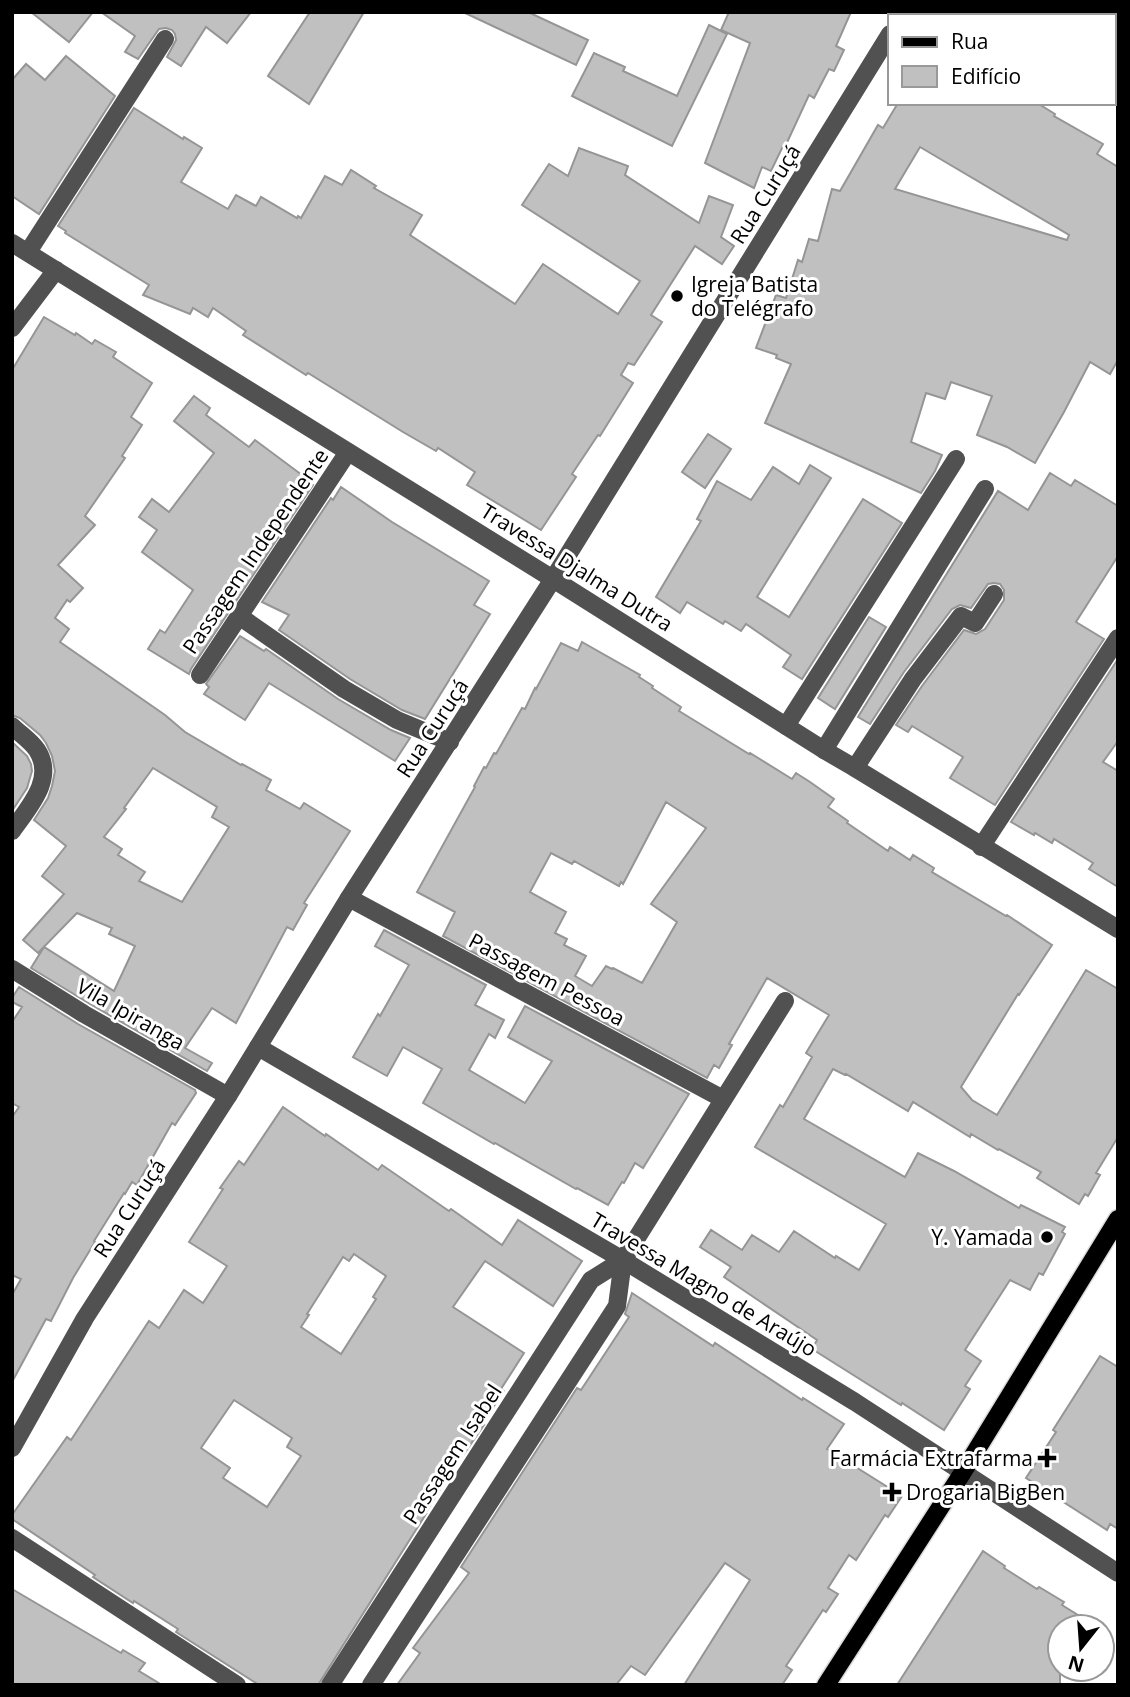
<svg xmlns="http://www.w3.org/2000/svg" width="1130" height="1697" font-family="'Open Sans',sans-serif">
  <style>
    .building { fill: #c0c0c0; stroke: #959595; stroke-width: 2; fill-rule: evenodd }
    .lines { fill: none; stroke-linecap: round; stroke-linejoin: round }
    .major-casing { stroke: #dbdbdb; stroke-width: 21 }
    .minor { stroke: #515151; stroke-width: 18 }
    .major { stroke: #000; stroke-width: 18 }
    .poi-dot { fill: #000; stroke: #fff; stroke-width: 2.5 }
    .labels { text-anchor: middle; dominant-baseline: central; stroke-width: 6; stroke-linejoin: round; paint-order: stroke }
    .street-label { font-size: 21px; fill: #000; stroke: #fff }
    .poi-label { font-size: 21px; fill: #000; stroke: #fff; text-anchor: start }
  </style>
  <rect width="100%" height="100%" fill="#fff"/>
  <g class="building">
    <polygon points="31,12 93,12 69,42"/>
    <polygon points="101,12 251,12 227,43 206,27 181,66 167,57 176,40 175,34 172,30 166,28 159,29 138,59 125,52 135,36"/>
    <polygon points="310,12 364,12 309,104 268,76"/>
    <polygon points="463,12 528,12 588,40 576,65"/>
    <polygon points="729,12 851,12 836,46 844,50 834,71 829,69 814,98 809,95 785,147 783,146 771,171 762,167 754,188 705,163 750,43 721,30"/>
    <polygon points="709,25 727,34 672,146 572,96 594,53 625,67 623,71 677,96"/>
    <polygon points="66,56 115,96 39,214 12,196 12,80 26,64 45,80"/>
    <path d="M 898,103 L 1037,103 L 1055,114 L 1054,116 L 1103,144 L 1097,154 L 1118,167 L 1118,360 L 1110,374 L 1090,362 L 1064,412 L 1035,463 L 1007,447 L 977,435 L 992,396 L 951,382 L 945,399 L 926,393 L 911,442 L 942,455 L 935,471 L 921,493 L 765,423 L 791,364 L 776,358 L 777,355 L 756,348 L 776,295 L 786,298 L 798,260 L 802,262 L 809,239 L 818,241 L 832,189 L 840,191 L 878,125 L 883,128 ZM 920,147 L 1069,235 L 1067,240 L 895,189 Z"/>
    <polygon points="134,108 183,139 184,137 202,148 181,182 228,209 236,195 256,206 261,197 297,218 298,216 301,218 325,176 342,185 351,170 376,186 374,188 422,215 410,235 515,304 543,264 618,314 640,281 522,205 549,164 568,176 579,148 628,166 625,175 699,223 709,196 733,205 721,237 734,246 722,264 695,246 651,315 662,322 634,365 628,363 621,375 633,383 600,436 598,435 572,474 576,477 541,530 467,485 475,472 438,448 436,451 403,432 308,373 306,375 243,335 246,331 213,308 208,317 193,308 190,314 143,295 149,285 65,233 66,231 58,226"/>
    <path d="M 44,317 L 75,335 L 76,333 L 92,344 L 95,340 L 116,352 L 113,357 L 152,383 L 131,417 L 142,425 L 122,456 L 125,458 L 85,516 L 95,525 L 58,565 L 83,588 L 70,602 L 67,600 L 55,618 L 69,629 L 60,642 L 165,715 L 185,732 L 241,765 L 242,764 L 271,780 L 266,790 L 300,809 L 304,803 L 350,831 L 304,903 L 307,905 L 293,930 L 287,927 L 236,1023 L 212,1008 L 185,1048 L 212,1063 L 207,1071 L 90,1004 L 31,968 L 44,947 L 114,991 L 135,946 L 109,934 L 112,928 L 77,913 L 38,953 L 23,940 L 64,894 L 42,876 L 66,846 L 34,820 L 48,798 L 52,786 L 55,771 L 52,756 L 46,743 L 40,735 L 20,718 L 12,715 L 12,370 ZM 153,768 L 217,807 L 212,817 L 229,827 L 182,902 L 139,881 L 145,872 L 118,855 L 122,849 L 104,837 L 126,809 L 124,808 Z"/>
    <polygon points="194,396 210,408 206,415 249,447 255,440 302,475 301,476 313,485 191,669 189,674 148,649 160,630 165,633 193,590 142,552 157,530 139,517 152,499 169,512 214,453 174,421"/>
    <polygon points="708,434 731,449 705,488 682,472"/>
    <polygon points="810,465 831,478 757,597 789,617 863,499 902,523 802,679 783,667 791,655 746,624 741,631 725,621 723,624 687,602 680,613 656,597 701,521 697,519 717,481 751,500 773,467 799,484"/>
    <polygon points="1050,473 1071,486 1075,480 1118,506 1118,556 1076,622 1104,639 995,805 950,778 963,757 912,726 908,732 896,725 922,686 964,630 976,634 985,629 1004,600 1004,590 1000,584 994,583 988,584 971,608 960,605 952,609 904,672 870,724 858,717 998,491 1028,510"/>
    <polygon points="341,487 392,522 489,581 474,605 490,614 425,719 402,710 350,679 279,630 289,615 262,602 331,498 333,500"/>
    <polygon points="869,617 886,627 835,709 818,698"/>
    <polygon points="240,636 264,651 266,649 338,699 391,730 410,738 395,761 269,683 245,720 204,694 209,687 206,684"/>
    <path d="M 582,642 L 640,675 L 639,677 L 653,686 L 652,688 L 681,707 L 679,711 L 749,754 L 750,753 L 792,779 L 796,773 L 810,782 L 834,799 L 828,807 L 848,821 L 847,823 L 888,851 L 890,847 L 910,860 L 913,855 L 934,868 L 932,872 L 1006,916 L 1007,915 L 1052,945 L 1019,995 L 1018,994 L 961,1087 L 972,1100 L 997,1115 L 1086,970 L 1118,989 L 1118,1137 L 1096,1173 L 1100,1175 L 1088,1196 L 1085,1194 L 1079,1204 L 1037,1178 L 1041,1172 L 999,1149 L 998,1150 L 971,1134 L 970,1137 L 913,1102 L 908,1111 L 846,1074 L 845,1075 L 833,1069 L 804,1119 L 905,1177 L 918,1153 L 954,1171 L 1019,1208 L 1021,1205 L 1065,1227 L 1062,1232 L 1065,1234 L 1043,1275 L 1039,1273 L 1030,1290 L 1010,1280 L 965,1350 L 981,1361 L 965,1386 L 970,1389 L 944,1430 L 902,1403 L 901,1405 L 812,1349 L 817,1340 L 724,1277 L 731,1267 L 700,1247 L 711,1230 L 742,1250 L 752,1235 L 779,1252 L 794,1231 L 835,1258 L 836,1256 L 859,1270 L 886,1224 L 755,1147 L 780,1105 L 783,1107 L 812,1057 L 806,1053 L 829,1015 L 767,978 L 729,1044 L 732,1045 L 719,1068 L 714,1065 L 707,1078 L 443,936 L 455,912 L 417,892 L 475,787 L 474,786 L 484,767 L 486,768 L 494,753 L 496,754 L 522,708 L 525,709 L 535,688 L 536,689 L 561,643 L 578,651 ZM 666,802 L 706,828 L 651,904 L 677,922 L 642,983 L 613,968 L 612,969 L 606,966 L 592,986 L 575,976 L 586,956 L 564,945 L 567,939 L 555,933 L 566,912 L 530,892 L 551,853 L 572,864 L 574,861 L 619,886 L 621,882 L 623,884 Z"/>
    <polygon points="1118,659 1118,741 1103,762 1118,771 1118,887 1089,869 1093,863 1054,839 1052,843 1035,833 1034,835 1011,822"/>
    <polygon points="12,742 27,756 31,764 32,771 27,788 12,811"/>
    <polygon points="384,930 486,985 475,1005 504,1020 495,1038 489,1034 469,1070 525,1103 552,1061 508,1037 525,1006 689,1094 643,1168 635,1163 624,1183 622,1182 608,1205 577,1188 576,1189 495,1143 494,1144 423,1103 442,1069 403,1047 387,1076 353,1057 378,1014 380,1016 409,965 375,946"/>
    <polygon points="19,987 78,1024 195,1090 196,1093 175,1125 172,1123 137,1185 132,1182 125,1194 124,1193 94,1241 95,1242 73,1278 51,1321 46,1319 12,1382 12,1295 21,1279 12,1275 12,1117 19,1107 12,1103 12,1022 22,1007 12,1002 12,998"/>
    <path d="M 283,1107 L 325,1136 L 326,1134 L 378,1170 L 382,1165 L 449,1211 L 451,1209 L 502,1245 L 518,1220 L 582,1261 L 553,1306 L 485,1261 L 453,1307 L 524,1353 L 501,1389 L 504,1391 L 482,1424 L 484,1425 L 464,1454 L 462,1453 L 425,1514 L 426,1514 L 318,1685 L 259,1685 L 176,1632 L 178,1629 L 134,1601 L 133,1603 L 93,1577 L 95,1575 L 12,1519 L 12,1515 L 67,1437 L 71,1440 L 149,1321 L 159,1328 L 184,1290 L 203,1303 L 227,1266 L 189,1242 L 223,1189 L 220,1188 L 239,1161 L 244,1165 ZM 354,1254 L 386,1276 L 373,1297 L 376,1299 L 341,1354 L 301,1327 L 309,1315 L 307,1314 L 343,1257 L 349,1261 ZM 234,1400 L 292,1438 L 287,1447 L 301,1456 L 267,1507 L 223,1478 L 230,1468 L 201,1448 Z"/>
    <polygon points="632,1293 713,1346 715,1343 802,1400 803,1398 844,1424 827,1449 902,1496 888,1517 885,1515 856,1560 849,1555 828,1588 838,1594 826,1612 823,1610 786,1666 792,1670 782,1685 684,1685 750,1580 725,1563 645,1675 631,1666 616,1685 397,1685 420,1653 413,1648 469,1573 461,1567 577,1388 581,1390 629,1317 625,1314"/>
    <polygon points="1100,1356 1118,1367 1118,1529 1110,1524 1107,1530 1026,1478 1056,1432 1053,1430"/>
    <polygon points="983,1551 1005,1566 1004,1568 1037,1589 1039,1587 1064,1602 1062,1605 1097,1627 1060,1627 1060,1685 897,1685"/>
    <polygon points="12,1589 121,1653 123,1650 145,1663 139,1671 162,1685 12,1685"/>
  </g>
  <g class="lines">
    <defs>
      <polyline id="major" points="826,1685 963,1472 1118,1219"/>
    </defs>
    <use href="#major" class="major-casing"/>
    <g class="minor">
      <polyline points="973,12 979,16"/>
      <polyline points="901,16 904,12"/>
      <polyline points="1114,94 1118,96"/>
      <polyline points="12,243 553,579 824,750 855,768 1118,929"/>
      <polyline points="28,252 165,39"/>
      <polyline points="12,328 56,270"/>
      <polyline points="239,616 344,689 397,720 450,742"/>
      <polyline points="200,675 348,452"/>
      <path d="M 12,726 C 20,734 31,741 37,750 C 56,779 28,808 12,831"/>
      <polyline points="786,726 956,459"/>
      <polyline points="824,750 985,489"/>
      <polyline points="855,768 913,679 961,616 975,623 994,594"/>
      <polyline points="981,847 1118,638"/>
      <polyline points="349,898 723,1099"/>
      <polyline points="12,969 84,1014 228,1096"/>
      <polyline points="258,1047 623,1260 855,1402 1118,1573"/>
      <polyline points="12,1448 85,1318 228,1096 349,898 553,579 890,34"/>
      <polyline points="12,1538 237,1685"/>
      <polyline points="330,1685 591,1280 623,1260"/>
      <polyline points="371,1685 617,1306 623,1260 785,1001"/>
    </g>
    <use href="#major" class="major"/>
  </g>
  <g class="poi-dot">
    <circle cx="677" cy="296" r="7"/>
    <circle cx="1047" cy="1237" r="7"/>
    <path d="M1043.5 1447.5h7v7h7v7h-7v7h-7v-7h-7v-7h7z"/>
    <path d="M888.5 1481.5h7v7h7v7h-7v7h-7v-7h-7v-7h7z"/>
  </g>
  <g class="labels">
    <g class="street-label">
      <text transform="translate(765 194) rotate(-58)">Rua Curuçá</text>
      <text transform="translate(255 551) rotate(-56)">Passagem Independente</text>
      <text transform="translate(577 567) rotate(32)">Travessa Djalma Dutra</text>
      <text transform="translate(432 728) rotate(-57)">Rua Curuçá</text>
      <text transform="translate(547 979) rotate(28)">Passagem Pessoa</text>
      <text transform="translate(131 1014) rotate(30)">Vila Ipiranga</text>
      <text transform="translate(129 1208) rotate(-57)">Rua Curuçá</text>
      <text transform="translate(704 1284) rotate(31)">Travessa Magno de Araújo</text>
      <text transform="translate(452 1454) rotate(-57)">Passagem Isabel</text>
    </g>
    <g class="poi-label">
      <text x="691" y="284">Igreja Batista<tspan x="691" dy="24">do Telégrafo</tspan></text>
      <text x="1033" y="1237" text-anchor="end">Y. Yamada</text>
      <text x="1033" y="1458" text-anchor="end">Farmácia Extrafarma</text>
      <text x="906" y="1492">Drogaria BigBen</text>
    </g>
  </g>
  <rect width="1130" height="1697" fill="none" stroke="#000000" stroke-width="28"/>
  <rect x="888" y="14" width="228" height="91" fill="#ffffff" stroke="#999999" stroke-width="2"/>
  <rect x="902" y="37" width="35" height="10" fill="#000000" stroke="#999999" stroke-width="2"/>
  <text x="951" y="49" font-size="21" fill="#000000">Rua</text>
  <rect x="902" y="66" width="35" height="21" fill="#c0c0c0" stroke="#999999" stroke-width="2"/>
  <text x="951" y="84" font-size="21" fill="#000000">Edifício</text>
  <g transform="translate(1081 1648) rotate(197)"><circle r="33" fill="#ffffff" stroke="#999999" stroke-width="2"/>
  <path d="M0-5L12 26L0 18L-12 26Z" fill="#000000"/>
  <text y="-10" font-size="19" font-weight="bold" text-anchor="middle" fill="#000000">N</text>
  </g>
</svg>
